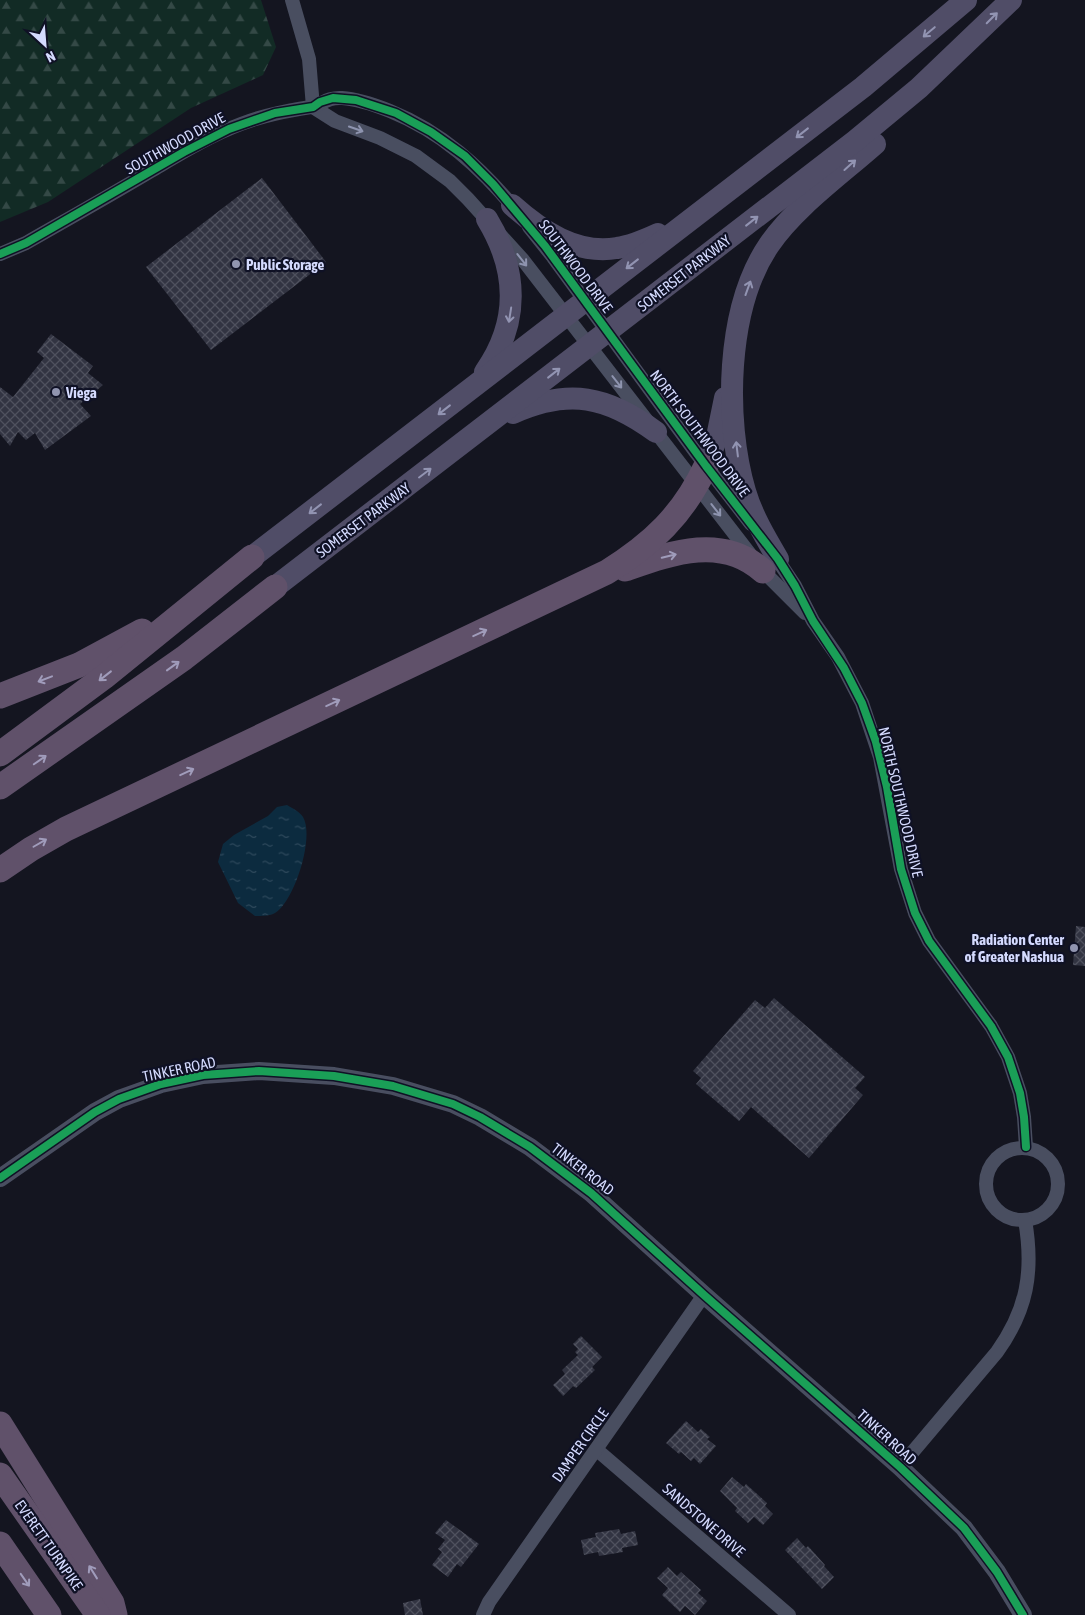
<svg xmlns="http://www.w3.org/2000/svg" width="1085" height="1615" font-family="'Asap Condensed',sans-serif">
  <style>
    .forest { fill: url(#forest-firs) }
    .water { fill: url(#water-ripples) }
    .building { fill: url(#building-cross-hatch) }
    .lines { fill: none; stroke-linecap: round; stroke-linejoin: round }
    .minor { stroke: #494e60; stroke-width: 14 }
    .tertiary { stroke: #494e60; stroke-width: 18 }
    .primary { stroke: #504d67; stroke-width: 22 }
    .motorway { stroke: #60516a; stroke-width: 25 }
    .cycleway-casing { stroke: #0f1125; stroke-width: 11 }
    .cycleway { stroke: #1a9f57; stroke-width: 8 }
    .oneway { stroke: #9294b2 }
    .oneway2 { stroke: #8e94af }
    .oneway3 { stroke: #a09cbb }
    .poi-dot { fill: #9195b0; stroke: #0f1125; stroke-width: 2 }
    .labels { text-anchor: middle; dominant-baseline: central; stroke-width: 4.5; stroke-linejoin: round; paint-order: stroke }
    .street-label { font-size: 15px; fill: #d4dafe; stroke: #0f1125 }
    .poi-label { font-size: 15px; font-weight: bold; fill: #d4dafe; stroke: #0f1125; text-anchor: start }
  </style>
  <defs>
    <pattern id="forest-firs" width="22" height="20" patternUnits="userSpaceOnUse" patternTransform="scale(1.25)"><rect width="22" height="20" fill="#122b25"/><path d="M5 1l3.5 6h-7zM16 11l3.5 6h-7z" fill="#344946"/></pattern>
    <pattern id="water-ripples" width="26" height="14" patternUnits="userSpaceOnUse" patternTransform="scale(1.25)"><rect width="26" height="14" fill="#0c2b3f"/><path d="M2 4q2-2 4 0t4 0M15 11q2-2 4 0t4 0" fill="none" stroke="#2e495c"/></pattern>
    <pattern id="building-cross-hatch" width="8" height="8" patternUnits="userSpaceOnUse" patternTransform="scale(1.25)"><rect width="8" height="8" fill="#323442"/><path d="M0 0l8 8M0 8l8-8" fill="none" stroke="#4f515e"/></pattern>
  </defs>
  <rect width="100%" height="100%" fill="#141520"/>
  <polygon class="forest" points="0,0 261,0 276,47 263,75 191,108 48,202 0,222"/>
  <path class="water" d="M 287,805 C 292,808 300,812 303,817 C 315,837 294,902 275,913 C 270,916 261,916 255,916 L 238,903 L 218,862 L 223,844 L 234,835 L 268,816 L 277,807 Z"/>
  <g class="building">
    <polygon points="262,178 326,262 211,350 146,267"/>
    <polygon points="51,334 93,366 88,373 103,385 80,404 91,416 45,450 35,433 26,440 18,432 10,446 0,434 0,387 13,397 44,358 37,352"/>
    <polygon points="1076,926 1085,927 1085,966 1073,965"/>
    <polygon points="774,998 865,1077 855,1088 863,1095 809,1158 751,1107 739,1121 696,1084 701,1078 693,1071 755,1000 765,1008"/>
    <polygon points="581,1336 602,1357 592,1367 595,1370 576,1388 573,1386 563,1396 553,1385 565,1374 562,1370 578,1355 575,1352 578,1349 573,1344"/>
    <polygon points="686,1421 698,1432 701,1429 710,1437 707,1439 716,1446 700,1464 694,1458 691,1461 681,1452 679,1454 666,1443"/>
    <polygon points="732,1477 744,1487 746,1484 767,1503 765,1506 773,1514 763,1525 754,1517 748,1523 735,1511 737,1508 720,1491"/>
    <polygon points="446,1520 479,1544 461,1567 457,1564 448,1577 432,1565 442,1552 438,1549 445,1540 435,1533"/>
    <polygon points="619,1529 621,1534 635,1531 638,1545 622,1548 623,1552 599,1556 598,1552 584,1555 581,1540 596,1537 595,1533"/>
    <polygon points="797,1538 806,1548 808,1546 825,1565 824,1566 834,1577 822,1589 785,1550"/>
    <polygon points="668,1567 677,1576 681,1572 701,1590 698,1593 707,1601 695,1615 685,1606 680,1612 662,1595 668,1588 657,1578"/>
    <polygon points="420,1599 423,1615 405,1615 403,1603"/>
  </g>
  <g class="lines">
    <g class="minor">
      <polyline points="292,0 309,59 313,107 335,121 380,138 416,156 450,181 468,199 523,260 763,571 805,613"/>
      <polyline points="529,227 553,257 697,454 751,524"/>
      <path d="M 0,254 L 26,243 C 68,219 109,196 151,171 C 180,154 209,136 241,124 C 264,115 287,111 311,107 C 322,105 326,97 342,98 C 359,99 375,105 390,111 C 442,132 480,167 516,210"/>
      <polyline points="773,553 795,586 813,621 838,657 862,703 880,757 901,869 915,913 929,941 991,1026 1008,1057 1020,1093 1024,1117 1026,1147"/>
      <circle cx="1022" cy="1184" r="36"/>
      <polyline points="597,1450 789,1615"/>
      <path d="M 900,1467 L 997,1352 C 1027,1310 1034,1272 1025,1220"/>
      <polyline points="483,1615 489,1602 704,1295"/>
    </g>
    <polyline class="tertiary" points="0,1178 95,1112 119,1099 161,1084 203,1075 259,1071 334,1076 393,1086 453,1104 480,1117 530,1147 591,1193 704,1295 900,1467 964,1528 997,1572 1023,1615"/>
    <g class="primary">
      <path d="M 512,205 C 541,231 577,255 617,248 C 632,246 645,240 658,234"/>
      <path d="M 485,372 C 520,322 518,270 487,219"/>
      <path d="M 513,413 C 569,388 607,396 656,432"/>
      <polyline points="706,466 717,437 725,398"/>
      <polyline points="252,557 863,87 966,0"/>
      <path d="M 778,559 C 765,537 752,515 745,491 C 724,420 726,308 769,245 C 794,208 840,175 875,144"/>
      <polyline points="275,587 855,141 919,88 1011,0"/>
    </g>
    <g class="motorway">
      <path d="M 625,569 C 671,553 722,534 763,571"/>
      <polyline points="0,696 79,665 142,631"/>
      <polyline points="0,754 104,677 252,557"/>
      <polyline points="0,787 184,658 275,587"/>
      <path d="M 0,870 L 31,849 L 66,829 L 607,572 C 652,544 683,515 706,466"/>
      <polyline points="0,1424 112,1603 115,1615"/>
      <polyline points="0,1475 98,1615"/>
      <polyline points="0,1544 49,1615"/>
    </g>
    <defs>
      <g id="cycleway">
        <polyline points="0,254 26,243 184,152 229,129 275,113 313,107 320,102 333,98 356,100 396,113 431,132 465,156 493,184 545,246 706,466 778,559 795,586 813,621 844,668 862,703 876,742 887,787 901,869 915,913 929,941 991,1026 1008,1057 1020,1093 1024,1117 1026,1147"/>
        <polyline points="0,1178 95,1112 119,1099 161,1084 203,1075 259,1071 334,1076 393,1086 453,1104 480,1117 530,1147 591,1193 704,1295 900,1467 964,1528 997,1572 1023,1615"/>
      </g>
    </defs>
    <use href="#cycleway" class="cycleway-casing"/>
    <use href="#cycleway" class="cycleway"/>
  </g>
  <defs><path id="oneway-shaft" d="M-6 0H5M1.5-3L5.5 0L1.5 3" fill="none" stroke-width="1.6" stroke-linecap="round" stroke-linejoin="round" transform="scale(1.25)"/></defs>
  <g class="oneway">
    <use href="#oneway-shaft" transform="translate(992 18) rotate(-45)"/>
    <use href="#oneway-shaft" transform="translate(929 32) rotate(140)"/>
    <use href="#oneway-shaft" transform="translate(802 133) rotate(142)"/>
    <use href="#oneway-shaft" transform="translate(850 165) rotate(-42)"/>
    <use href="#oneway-shaft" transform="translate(752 221) rotate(-38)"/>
    <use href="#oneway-shaft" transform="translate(632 264) rotate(142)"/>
    <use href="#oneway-shaft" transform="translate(748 288) rotate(-70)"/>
    <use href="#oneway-shaft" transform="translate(510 315) rotate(99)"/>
    <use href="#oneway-shaft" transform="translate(554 373) rotate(-38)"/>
    <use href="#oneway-shaft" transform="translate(444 410) rotate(142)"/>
    <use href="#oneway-shaft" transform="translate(737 449) rotate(-97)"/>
    <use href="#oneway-shaft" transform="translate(425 473) rotate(-37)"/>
    <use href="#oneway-shaft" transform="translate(315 509) rotate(142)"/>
  </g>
  <g class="oneway2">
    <use href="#oneway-shaft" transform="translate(356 129) rotate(19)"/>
    <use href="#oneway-shaft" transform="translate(522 260) rotate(52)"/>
    <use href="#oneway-shaft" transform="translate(617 382) rotate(52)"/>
    <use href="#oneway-shaft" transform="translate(716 510) rotate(52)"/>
  </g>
  <g class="oneway3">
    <use href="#oneway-shaft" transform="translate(669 556) rotate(-14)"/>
    <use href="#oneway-shaft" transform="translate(480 633) rotate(-25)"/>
    <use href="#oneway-shaft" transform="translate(173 666) rotate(-36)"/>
    <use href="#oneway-shaft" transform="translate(105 676) rotate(142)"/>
    <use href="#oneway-shaft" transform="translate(45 679) rotate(159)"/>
    <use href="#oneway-shaft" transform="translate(333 703) rotate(-25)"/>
    <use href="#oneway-shaft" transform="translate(40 760) rotate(-35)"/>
    <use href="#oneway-shaft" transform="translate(187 772) rotate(-25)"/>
    <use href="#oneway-shaft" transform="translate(40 843) rotate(-30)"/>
    <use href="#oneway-shaft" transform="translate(93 1572) rotate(-122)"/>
    <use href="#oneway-shaft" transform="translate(25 1580) rotate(55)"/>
  </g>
  <g class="poi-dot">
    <circle cx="236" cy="264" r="5"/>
    <circle cx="56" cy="392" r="5"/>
    <circle cx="1074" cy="948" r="5"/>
  </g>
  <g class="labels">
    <g class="street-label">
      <text transform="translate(175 143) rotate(-29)">SOUTHWOOD DRIVE</text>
      <text transform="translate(576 266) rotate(53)">SOUTHWOOD DRIVE</text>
      <text transform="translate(684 273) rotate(-38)">SOMERSET PARKWAY</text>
      <text transform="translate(700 433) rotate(53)">NORTH SOUTHWOOD DRIVE</text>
      <text transform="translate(363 520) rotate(-37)">SOMERSET PARKWAY</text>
      <text transform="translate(901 802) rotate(77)">NORTH SOUTHWOOD DRIVE</text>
      <text transform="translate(179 1069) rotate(-12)">TINKER ROAD</text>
      <text transform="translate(583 1169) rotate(38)">TINKER ROAD</text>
      <text transform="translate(887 1437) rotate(42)">TINKER ROAD</text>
      <text transform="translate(580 1445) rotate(-55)">DAMPER CIRCLE</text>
      <text transform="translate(704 1520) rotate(41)">SANDSTONE DRIVE</text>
      <text transform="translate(49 1545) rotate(55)">EVERETT TURNPIKE</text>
    </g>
    <g class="poi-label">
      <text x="246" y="264">Public Storage</text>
      <text x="66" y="392">Viega</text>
      <text x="1064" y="939" text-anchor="end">Radiation Center<tspan x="1064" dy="17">of Greater Nashua</tspan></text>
    </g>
  </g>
  <g transform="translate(45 45) rotate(154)" stroke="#0f1125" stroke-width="4" paint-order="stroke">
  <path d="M0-4L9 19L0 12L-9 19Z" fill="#d4dafe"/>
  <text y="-8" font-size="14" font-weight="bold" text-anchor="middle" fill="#d4dafe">N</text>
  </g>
</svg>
